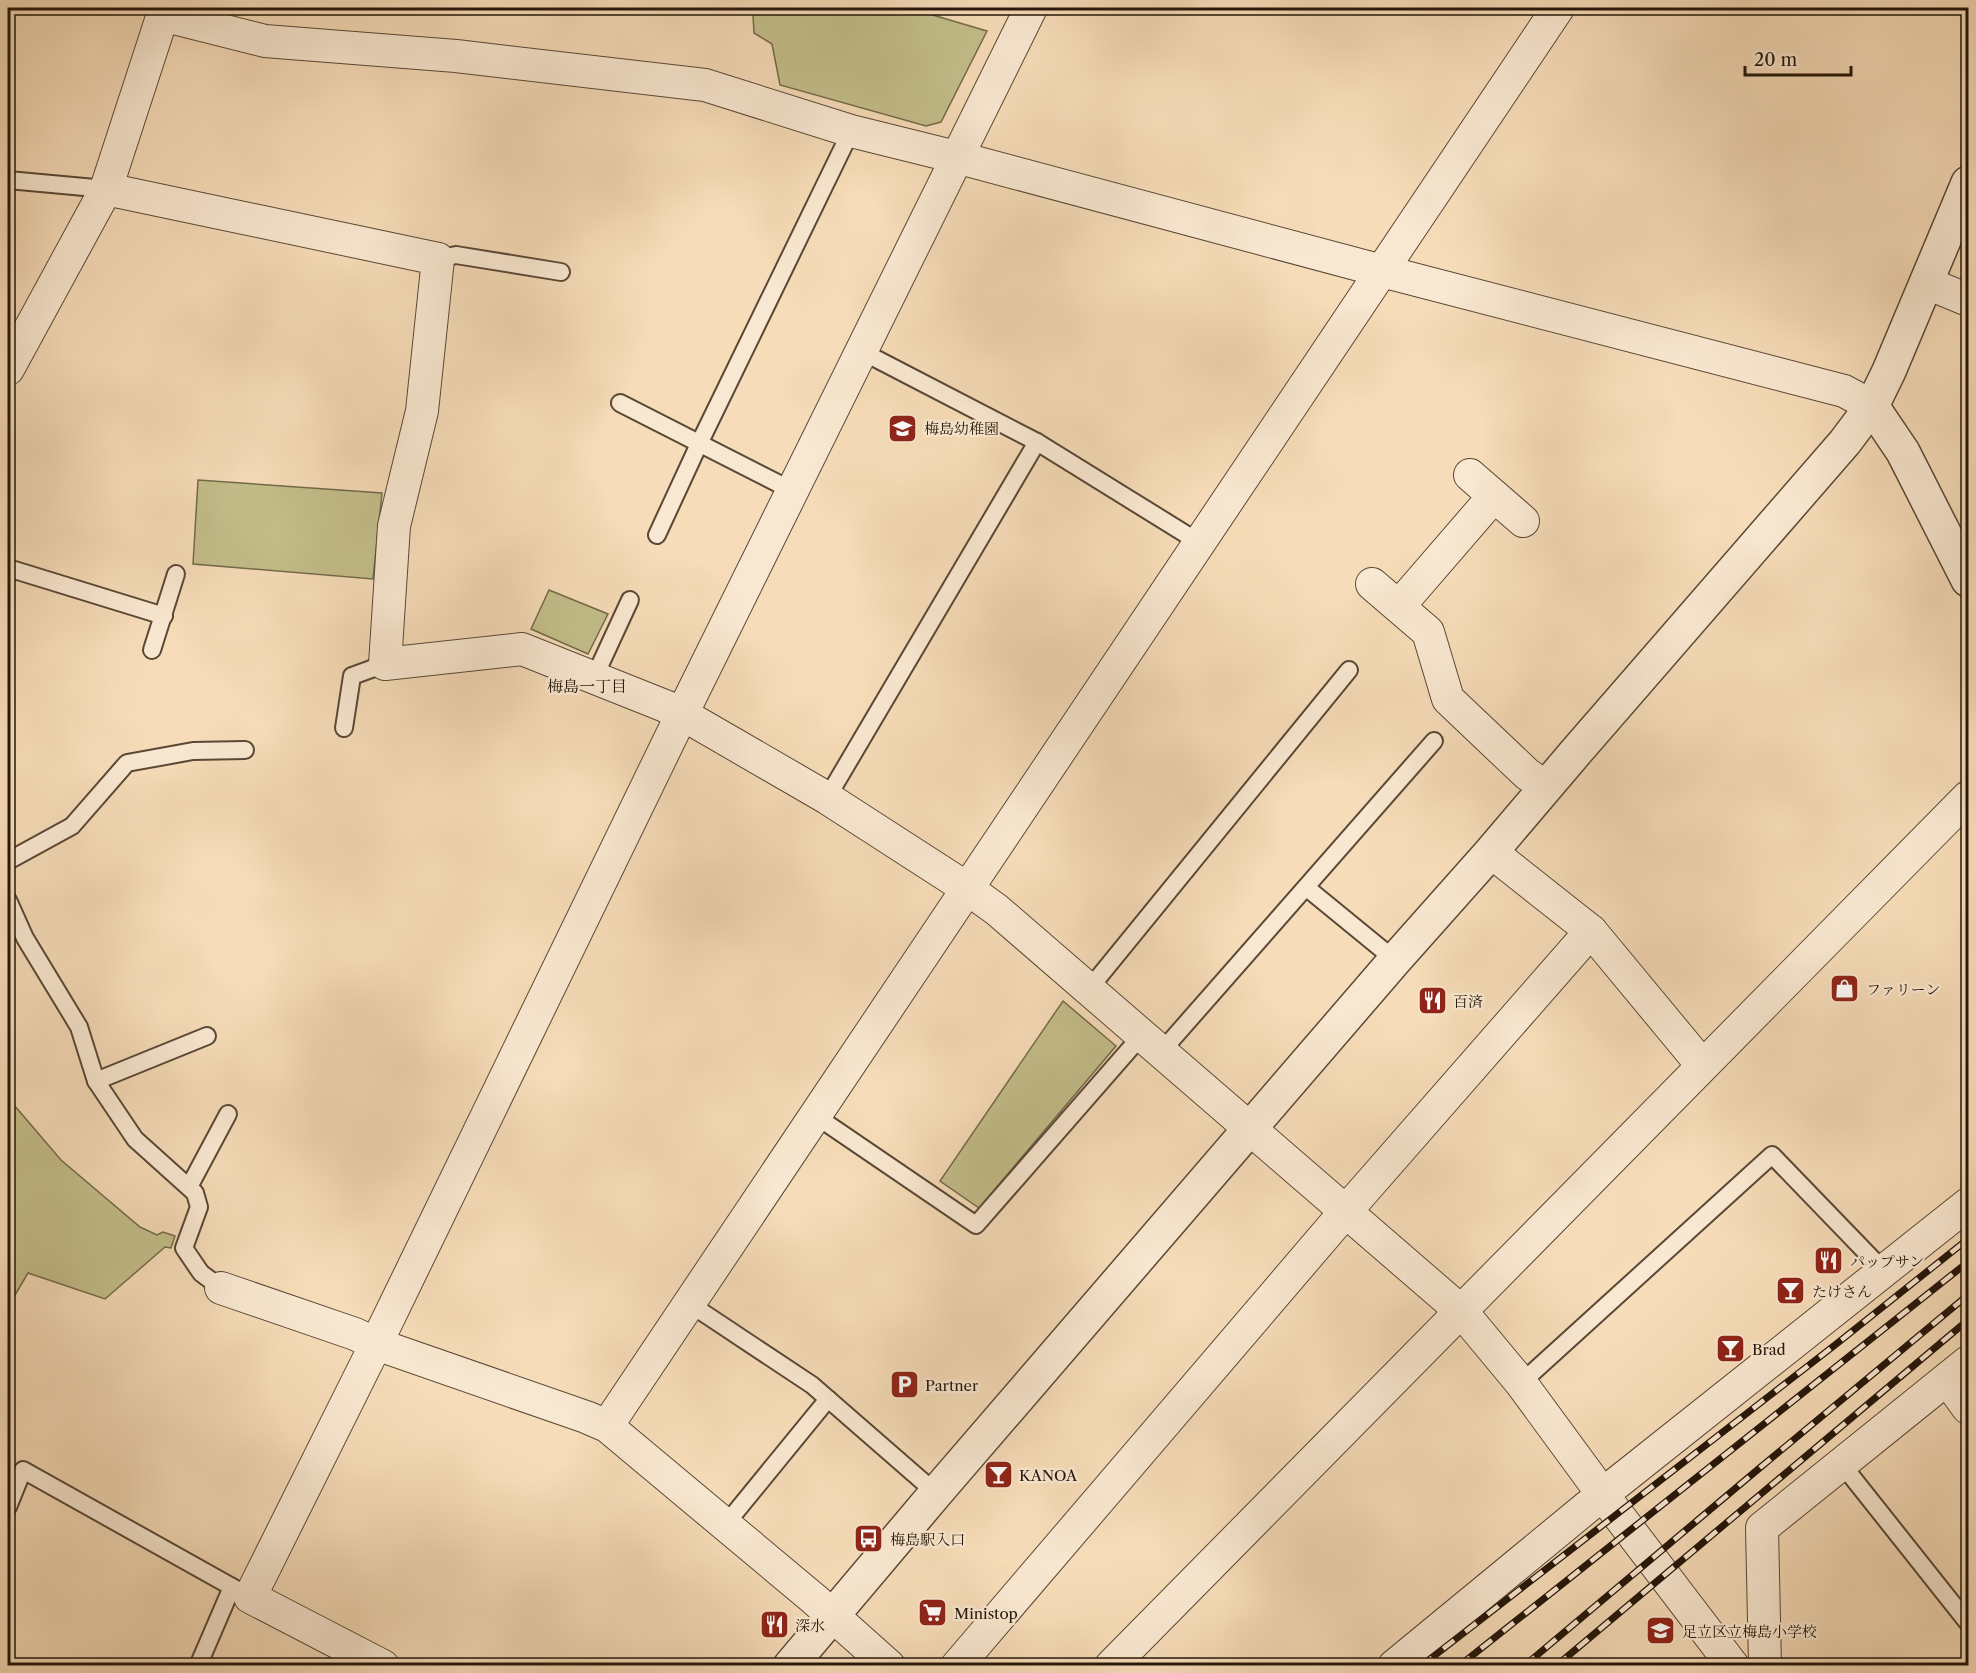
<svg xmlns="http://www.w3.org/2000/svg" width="1976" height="1673" font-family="'Libre Caslon Text','Noto Serif JP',serif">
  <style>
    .green { fill: #c3be8a; stroke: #746a4a; stroke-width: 1.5 }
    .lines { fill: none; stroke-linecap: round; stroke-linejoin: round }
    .service-casing { stroke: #594836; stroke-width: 20 }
    .minor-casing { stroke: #594836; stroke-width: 34 }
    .tertiary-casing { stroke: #594836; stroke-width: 36 }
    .service { stroke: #f9e8d1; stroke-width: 16 }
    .minor { stroke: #f9e8d1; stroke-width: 32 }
    .tertiary { stroke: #f9e8d1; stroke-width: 33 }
    .rail-casing { stroke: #25160a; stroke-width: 7 }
    .rail { stroke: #f9e8d1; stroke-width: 4.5; stroke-dasharray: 14; stroke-linecap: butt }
    .labels { text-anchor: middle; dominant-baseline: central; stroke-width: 4.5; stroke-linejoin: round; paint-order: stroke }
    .poi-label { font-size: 15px; fill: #25160a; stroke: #f9e8d1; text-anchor: start }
    .neighbourhood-label { font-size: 16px; fill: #25160a; stroke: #f9e8d1 }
  </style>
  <rect width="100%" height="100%" fill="#f6dcb8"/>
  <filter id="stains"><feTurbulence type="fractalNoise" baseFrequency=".00333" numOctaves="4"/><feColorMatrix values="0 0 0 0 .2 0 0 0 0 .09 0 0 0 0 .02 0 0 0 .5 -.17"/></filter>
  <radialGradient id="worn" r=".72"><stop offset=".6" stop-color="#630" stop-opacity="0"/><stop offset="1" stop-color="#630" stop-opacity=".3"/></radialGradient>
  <g class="green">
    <polygon points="757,8 909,8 987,31 941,122 926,126 780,85 772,44 754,33 753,15"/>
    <polygon points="198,480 382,493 373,579 193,564"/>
    <polygon points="549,590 608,614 588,654 531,629"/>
    <polygon points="1063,1001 1116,1046 979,1208 940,1181"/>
    <polygon points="8,1098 61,1160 140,1227 157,1235 163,1232 175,1236 171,1248 165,1247 105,1299 28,1273 8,1307"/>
  </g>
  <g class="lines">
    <defs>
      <g id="service">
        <polyline points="8,180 106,189"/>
        <polyline points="438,259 456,255 561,272"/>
        <polyline points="863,352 1037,442 1200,543"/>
        <polyline points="620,403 793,491"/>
        <polyline points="657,535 699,444 851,131"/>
        <polyline points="8,568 164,616"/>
        <polyline points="152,650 176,574"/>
        <polyline points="594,678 630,600"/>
        <polyline points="344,728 352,676 385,664"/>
        <polyline points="827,798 1037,442"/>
        <polyline points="8,861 72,826 127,763 193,751 245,750"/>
        <polyline points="1307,888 1395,960"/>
        <polyline points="8,900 25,938 79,1027 96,1081 135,1139 195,1193 199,1207 184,1248 201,1273 221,1288"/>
        <polyline points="1089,989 1349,670"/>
        <polyline points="1161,1052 1434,741"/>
        <polyline points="96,1081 207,1036"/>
        <polyline points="816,1116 976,1225 1142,1035"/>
        <polyline points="189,1187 228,1114"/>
        <polyline points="690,1304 812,1385 936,1493"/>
        <polyline points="1521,1383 1772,1155 1884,1271"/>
        <polyline points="1841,1463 1968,1623"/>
        <polyline points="8,1507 23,1470 250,1597"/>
        <polyline points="725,1525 828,1399"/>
        <polyline points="198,1666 232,1587"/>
      </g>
      <g id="minor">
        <polyline points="162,15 265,41 456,56 705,85 851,131 956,157 1382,271 1844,391 1872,406"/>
        <polyline points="106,189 438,259 422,411 394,526 385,664 522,649 665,706 682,714 827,798 968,889 997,910 1462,1312 1521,1383 1612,1507 1733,1666"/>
        <polyline points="1927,283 1968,300"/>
        <polyline points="8,369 106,189 165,8"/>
        <polyline points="1470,475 1523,521"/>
        <polyline points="1372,584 1428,632 1448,699 1527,774 1546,787"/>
        <polyline points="1399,606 1494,496"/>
        <polyline points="1491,852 1591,931 1702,1065"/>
        <polyline points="221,1288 355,1334 376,1344 586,1417 607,1426 814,1599 889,1666"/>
        <polyline points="1947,1379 1968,1408"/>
        <polyline points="607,1426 1558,8"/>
        <polyline points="383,1666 250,1597 376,1344 682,714 1031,8"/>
        <polyline points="957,1666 1346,1211 1591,931"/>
        <path d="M 1111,1666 C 1398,1377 1682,1086 1968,797"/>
        <polyline points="1394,1666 1603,1494 1968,1204"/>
        <polyline points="1765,1666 1762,1528 1968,1362"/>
      </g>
      <g id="tertiary">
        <polyline points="1872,406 1903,452 1968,580"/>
        <polyline points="790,1666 936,1493 1395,960 1491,852 1575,753 1845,442 1872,406 1889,371 1968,183"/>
      </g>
    </defs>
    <use href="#service" class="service-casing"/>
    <use href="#minor" class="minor-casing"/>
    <use href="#tertiary" class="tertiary-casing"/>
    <use href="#service" class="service"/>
    <use href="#minor" class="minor"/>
    <use href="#tertiary" class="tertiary"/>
    <defs>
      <g id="rail">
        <polyline points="1421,1666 1835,1345 1968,1239"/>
        <polyline points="1459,1666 1968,1262"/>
        <polyline points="1524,1666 1762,1466 1968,1295"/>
        <polyline points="1556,1666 1968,1320"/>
      </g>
    </defs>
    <use href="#rail" class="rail-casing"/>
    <use href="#rail" class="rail"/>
  </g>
  <defs>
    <symbol id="school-square" viewBox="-11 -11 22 22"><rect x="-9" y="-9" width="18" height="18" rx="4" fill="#8f2418" stroke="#f9e8d1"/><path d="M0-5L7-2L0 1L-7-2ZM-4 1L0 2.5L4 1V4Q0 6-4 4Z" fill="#fff"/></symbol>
    <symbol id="shop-square" viewBox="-11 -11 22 22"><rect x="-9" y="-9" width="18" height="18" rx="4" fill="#8f2418" stroke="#f9e8d1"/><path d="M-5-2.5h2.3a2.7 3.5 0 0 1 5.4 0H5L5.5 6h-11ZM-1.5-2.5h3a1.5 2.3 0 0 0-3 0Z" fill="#fff"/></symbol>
    <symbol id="restaurant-square" viewBox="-11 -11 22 22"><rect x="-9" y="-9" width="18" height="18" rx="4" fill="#8f2418" stroke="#f9e8d1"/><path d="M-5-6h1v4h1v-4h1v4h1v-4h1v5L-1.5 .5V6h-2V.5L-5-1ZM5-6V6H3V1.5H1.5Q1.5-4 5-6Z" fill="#fff"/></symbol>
    <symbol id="bar-square" viewBox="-11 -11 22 22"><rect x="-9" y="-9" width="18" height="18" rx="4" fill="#8f2418" stroke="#f9e8d1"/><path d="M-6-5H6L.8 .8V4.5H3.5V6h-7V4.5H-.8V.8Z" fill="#fff"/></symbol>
    <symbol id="parking-square" viewBox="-11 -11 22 22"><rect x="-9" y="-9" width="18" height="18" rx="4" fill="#8f2418" stroke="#f9e8d1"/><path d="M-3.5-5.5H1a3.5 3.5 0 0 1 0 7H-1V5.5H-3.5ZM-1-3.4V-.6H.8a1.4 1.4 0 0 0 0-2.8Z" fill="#fff"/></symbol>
    <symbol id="bus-square" viewBox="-11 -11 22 22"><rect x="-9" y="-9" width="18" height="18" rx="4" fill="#8f2418" stroke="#f9e8d1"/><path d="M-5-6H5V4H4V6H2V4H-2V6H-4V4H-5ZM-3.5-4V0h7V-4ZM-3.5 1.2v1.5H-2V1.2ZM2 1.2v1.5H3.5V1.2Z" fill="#fff"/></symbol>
    <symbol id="supermarket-square" viewBox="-11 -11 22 22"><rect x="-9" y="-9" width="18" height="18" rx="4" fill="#8f2418" stroke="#f9e8d1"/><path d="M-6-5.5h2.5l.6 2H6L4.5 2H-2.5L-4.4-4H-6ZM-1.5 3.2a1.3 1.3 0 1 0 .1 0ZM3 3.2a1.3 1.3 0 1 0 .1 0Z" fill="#fff"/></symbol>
  </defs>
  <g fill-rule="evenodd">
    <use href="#school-square" x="886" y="412" width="33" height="33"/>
    <use href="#shop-square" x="1828" y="972" width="33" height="33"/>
    <use href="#restaurant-square" x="1416" y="984" width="33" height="33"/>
    <use href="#restaurant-square" x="1812" y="1244" width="33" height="33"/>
    <use href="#bar-square" x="1774" y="1274" width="33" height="33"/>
    <use href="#bar-square" x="1714" y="1332" width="33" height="33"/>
    <use href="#parking-square" x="888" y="1368" width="33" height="33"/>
    <use href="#bar-square" x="982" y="1458" width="33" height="33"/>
    <use href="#bus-square" x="852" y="1522" width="33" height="33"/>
    <use href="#supermarket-square" x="916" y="1596" width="33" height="33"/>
    <use href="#restaurant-square" x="758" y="1608" width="33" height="33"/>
    <use href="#school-square" x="1644" y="1614" width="33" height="33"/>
  </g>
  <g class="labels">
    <g class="poi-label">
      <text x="924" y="428">梅島幼稚園</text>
      <text x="1866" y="989">ファリーン</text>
      <text x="1453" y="1001">百済</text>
      <text x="1850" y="1261">パップサン</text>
      <text x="1812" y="1291">たけさん</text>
      <text x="1752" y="1349">Brad</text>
      <text x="925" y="1385">Partner</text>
      <text x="1019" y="1475">KANOA</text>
      <text x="890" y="1539">梅島駅入口</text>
      <text x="954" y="1613">Ministop</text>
      <text x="795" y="1625">深水</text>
      <text x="1682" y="1631">足立区立梅島小学校</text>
    </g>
    <g class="neighbourhood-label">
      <text x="587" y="686">梅島一丁目</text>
    </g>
  </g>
  <rect width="1976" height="1673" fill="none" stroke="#f6dcb8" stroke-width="30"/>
  <rect x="9" y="9" width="1958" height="1655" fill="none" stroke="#25160a" stroke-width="3"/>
  <rect x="15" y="15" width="1946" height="1643" fill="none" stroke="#25160a" stroke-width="1.5"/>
  <path d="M1745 66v9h106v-9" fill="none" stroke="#25160a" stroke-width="3"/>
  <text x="1754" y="66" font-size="18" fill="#25160a" stroke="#f9e8d1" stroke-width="4.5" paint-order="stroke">20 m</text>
  <rect width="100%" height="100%" filter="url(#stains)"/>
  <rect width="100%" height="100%" fill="url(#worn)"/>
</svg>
